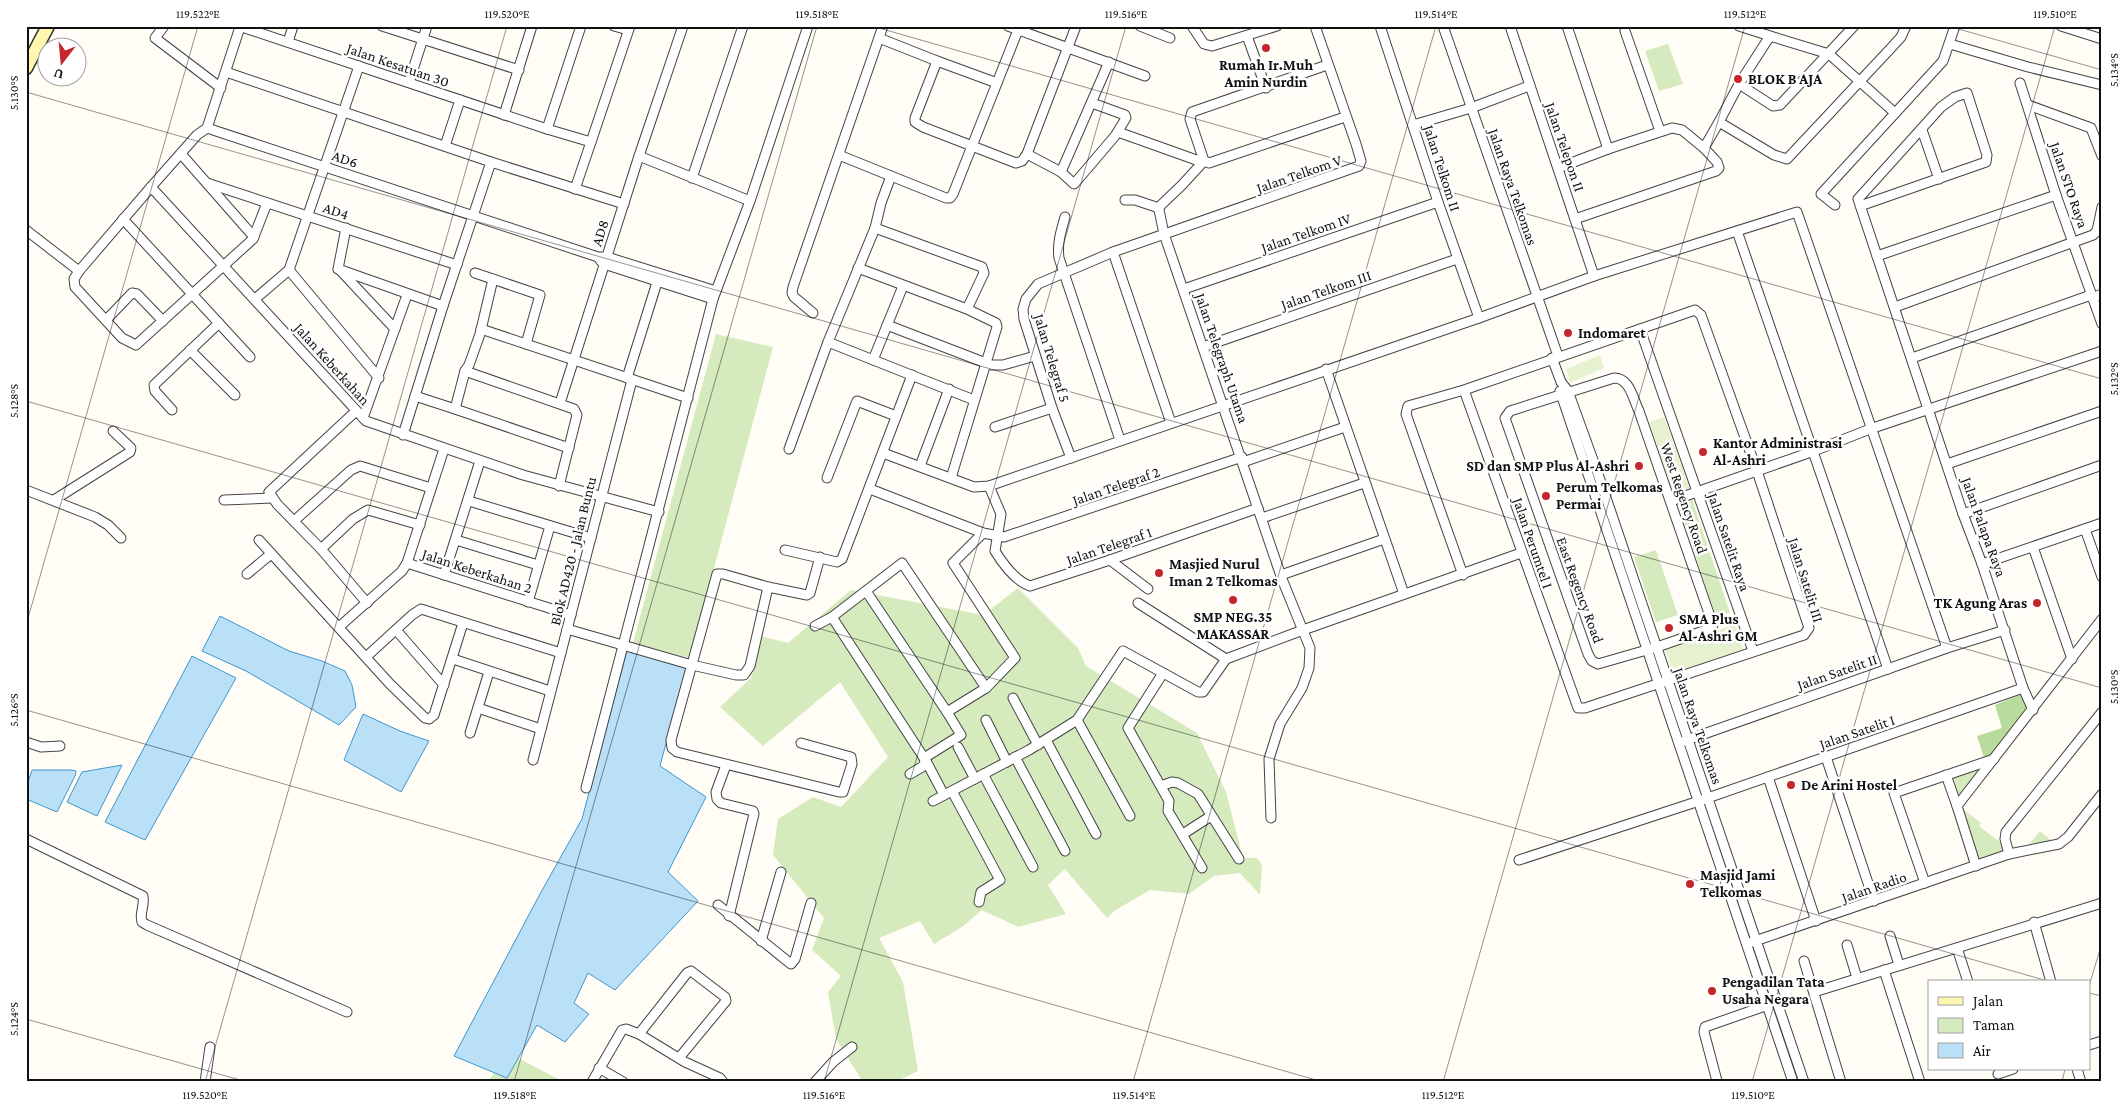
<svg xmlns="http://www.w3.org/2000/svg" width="2128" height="1108" font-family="'Crimson Pro',serif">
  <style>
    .green { fill: #d5ebbd }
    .forest { fill: #b9dc9c }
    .pitch { fill: #e6f2cf }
    .water { fill: #b9e0f7; stroke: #3f96cf }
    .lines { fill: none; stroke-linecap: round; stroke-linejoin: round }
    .minor-casing { stroke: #444; stroke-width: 11 }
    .secondary-casing { stroke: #333; stroke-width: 15 }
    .minor { stroke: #fff; stroke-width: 9 }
    .secondary { stroke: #fff6b0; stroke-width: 12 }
    .ticks { fill: none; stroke: #111; stroke-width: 1; stroke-opacity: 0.45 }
    .poi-dot { fill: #c4262e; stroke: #fff; stroke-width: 2 }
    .labels { text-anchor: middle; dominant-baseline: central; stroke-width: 5; stroke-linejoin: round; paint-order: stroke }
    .street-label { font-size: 15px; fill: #111; stroke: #fff }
    .poi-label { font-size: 15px; font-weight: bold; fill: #111; stroke: #fff; text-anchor: start }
    .neatline { fill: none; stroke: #111; stroke-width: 2 }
    .ticks-label { font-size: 12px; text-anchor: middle; fill: #111 }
  </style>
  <rect width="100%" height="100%" fill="#fffdf5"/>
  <g class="green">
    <polygon points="1668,44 1683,84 1659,91 1645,51"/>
    <polygon points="716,334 773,347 690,658 633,643"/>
    <polygon points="1692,499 1730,613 1716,617 1678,503"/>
    <polygon points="1656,550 1678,615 1656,622 1634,557"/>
    <polygon points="1018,588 1078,648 1086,666 1197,733 1226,792 1243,858 1257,858 1262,865 1260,895 1240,873 1214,876 1189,894 1150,890 1114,911 1107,918 1065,869 1048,885 1066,914 1018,927 982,910 962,927 934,944 920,921 879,938 903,982 918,1071 895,1082 863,1082 836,1039 828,992 841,976 812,950 824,918 773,855 778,819 813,797 841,807 888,757 840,682 763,746 720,707 751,678 761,636 788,643 851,590 983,615"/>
    <polygon points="1984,766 1957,800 1950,778"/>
    <polygon points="1963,809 1981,823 1979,826 2001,843 2004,852 1978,861"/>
    <polygon points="2040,831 2053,842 2026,848"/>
    <polygon points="518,1058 564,1082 488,1082 494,1073 507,1078"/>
  </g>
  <polygon class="forest" points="2022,694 2029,709 1993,755 1984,758 1977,736 2002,728 1995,705"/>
  <g class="pitch">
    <polygon points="1600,355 1604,368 1570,383 1566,369"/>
    <polygon points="1664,417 1673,442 1658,447 1649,422"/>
    <polygon points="1674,444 1690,489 1674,494 1658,450"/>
    <polygon points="1735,624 1743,649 1673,673 1664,648"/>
  </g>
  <g class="water">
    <polygon points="220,616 289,651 322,661 345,671 352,685 356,707 339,725 246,671 202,651"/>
    <polygon points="627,650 686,668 660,766 706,797 668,872 698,901 615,990 588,973 574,1003 589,1014 565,1042 537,1025 507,1078 454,1056 540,894 582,819"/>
    <polygon points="192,656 236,678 145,840 105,822"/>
    <polygon points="363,714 400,731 429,741 401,792 344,760"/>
    <polygon points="122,765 97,816 67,802 82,772"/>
    <polygon points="32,770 71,770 76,771 75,776 57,812 26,799 26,788"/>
  </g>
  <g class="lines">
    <defs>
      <g id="minor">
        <polyline points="164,26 155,38 221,88"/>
        <polyline points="239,26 547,129"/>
        <polyline points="382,26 519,70"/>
        <polyline points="614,26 628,30"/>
        <polyline points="1008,26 1145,76"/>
        <polyline points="1076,26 1027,154 1061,172 1074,184 1115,136 1126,118 1125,115 1092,103"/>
        <polyline points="1140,26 1170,38"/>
        <polyline points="1192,26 1204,44 1212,46 1277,26"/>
        <polyline points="1380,26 1438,202 1479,318"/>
        <polyline points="1443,26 1558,356"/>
        <polyline points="1510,26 1594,276"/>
        <polyline points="1567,26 1608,149"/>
        <polyline points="1739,26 1770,36"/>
        <polyline points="2061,26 2102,39"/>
        <polyline points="240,27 207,128 197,135 151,187 79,271 74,279 75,287 122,338 136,345 253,239 267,203"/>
        <polyline points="1625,31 1660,131"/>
        <polyline points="1247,36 1266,88"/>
        <polyline points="879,38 937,61"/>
        <polyline points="288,42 293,26"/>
        <polyline points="1950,44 2028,67 2102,85"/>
        <polyline points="359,66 289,270 379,378"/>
        <polyline points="226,72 491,162 624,204"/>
        <polyline points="409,82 427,26"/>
        <polyline points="997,83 937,61 915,118 915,122 923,127 1016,163 1022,161 1027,154"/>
        <polyline points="2020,83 2056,195 2102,324"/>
        <polyline points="1739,84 1773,106 1780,105 1854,26"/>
        <polyline points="2028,105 2091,128 2102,156"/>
        <polyline points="504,115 532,26"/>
        <polyline points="1719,122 1739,84 1770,36 1829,54 1895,113"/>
        <polyline points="1413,125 1471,108 1529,86"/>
        <polyline points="207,128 598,257 607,257 716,291"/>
        <polyline points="1922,130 1939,179"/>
        <polyline points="1118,132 1202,162"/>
        <polyline points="591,142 630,26"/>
        <polyline points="445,146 460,100"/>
        <polyline points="182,155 254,237"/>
        <polyline points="839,155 891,176"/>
        <polyline points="639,156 750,201"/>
        <polyline points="1204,161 1209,163 1345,117"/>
        <polyline points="1558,168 1608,149 1672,128 1682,130 1704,148 1719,122 1774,155 1787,159 1891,48 1901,37 1906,26"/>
        <polyline points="1061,172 1109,62"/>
        <polyline points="692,178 743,26"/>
        <polyline points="207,183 457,265"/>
        <polyline points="151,187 366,421 523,475 659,512"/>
        <polyline points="575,189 591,142 547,129 581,26"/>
        <polyline points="1125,200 1135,200 1159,208"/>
        <polyline points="1835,205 1821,194 1943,61 1955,26"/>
        <polyline points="1860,206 1986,162 1987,155 1967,93 1955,97 1941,107 1858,199 1963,514 1982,564 2023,688 2033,710"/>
        <path d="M 1065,217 C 1061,231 1057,243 1059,258 L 1120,440"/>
        <polyline points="123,219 250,357"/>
        <polyline points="1575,219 1716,171 1719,168 1717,162 1704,148"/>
        <polyline points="346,228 338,269 443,306"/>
        <polyline points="26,230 79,271"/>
        <polyline points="1737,231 1888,669"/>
        <polyline points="1113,252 1171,423"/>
        <polyline points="1877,256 2056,195"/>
        <polyline points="600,260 604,264 713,299"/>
        <polyline points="858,268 967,309 996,323 997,327 951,478"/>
        <polyline points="339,269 395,329"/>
        <polyline points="475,273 540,295 526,344"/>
        <polyline points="1184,289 1438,202"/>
        <polyline points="2092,298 2102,294"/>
        <polyline points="255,299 289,270"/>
        <polyline points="1895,307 2093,235 2097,231 2102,207"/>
        <polyline points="967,309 984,273 982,267 875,228 881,203 891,176 946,198 950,198 953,194 1018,30"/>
        <polyline points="813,313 794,297 792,293 793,287 883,26"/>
        <polyline points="106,320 132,293 137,294 163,321"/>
        <polyline points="887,325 991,365 1003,365 1035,356"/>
        <polyline points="481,329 688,398"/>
        <polyline points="1640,329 1753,651"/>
        <polyline points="828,342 974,400"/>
        <polyline points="1203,347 1457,259"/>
        <polyline points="190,350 235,395"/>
        <polyline points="1552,358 1561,382 1568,391 1597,471 1804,1082"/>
        <polyline points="1912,358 2091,295"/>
        <polyline points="873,360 903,286"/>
        <polyline points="1326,369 1404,594"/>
        <polyline points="465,371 574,409 577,415 559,486"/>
        <polyline points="627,378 659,276"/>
        <path d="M 1614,378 C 1630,378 1633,399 1639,411 L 1713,625 L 1709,629 L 1657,647 L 1598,664 L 1592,661 L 1588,654 L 1505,418 L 1510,411 Z"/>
        <polyline points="1560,391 1793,1082"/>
        <polyline points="415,396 455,409 465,371 469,365 480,334 493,279"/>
        <polyline points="560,403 639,156 683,26"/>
        <polyline points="455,409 569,448"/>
        <polyline points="172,410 155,391 154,385 219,323"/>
        <polyline points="363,418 407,295"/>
        <polyline points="995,427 1052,408"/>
        <polyline points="403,435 443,306 491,162"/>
        <polyline points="789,449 828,342 875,228"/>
        <polyline points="883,453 974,487 989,486 1479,318 1594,276 1797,212 1947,648"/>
        <polyline points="1071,458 1052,408 1024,319 1023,309 1026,299 1038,284 1113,252 1359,166 1361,161 1356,144 1315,26"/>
        <polyline points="1243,462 1345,427"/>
        <polyline points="1947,464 2102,411"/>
        <polyline points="920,466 949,389"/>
        <polyline points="827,478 857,401 896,416"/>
        <path d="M 989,486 L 1001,514 L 995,551 C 1003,564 1016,581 1030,586 L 1110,560 L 1258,508"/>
        <polyline points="870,489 983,533 1004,537 1242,457"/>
        <polyline points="26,490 95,517 108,525 121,538"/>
        <polyline points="54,500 130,452 131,448 113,431"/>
        <polyline points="224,500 272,498"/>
        <polyline points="469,501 591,538"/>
        <polyline points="1671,501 1814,451 1870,429 2102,351"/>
        <polyline points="1963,514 2102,465"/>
        <polyline points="1262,518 1364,483"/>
        <polyline points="294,521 351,470 360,466 431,488"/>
        <polyline points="2085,529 2102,577"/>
        <polyline points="983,533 953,563 1015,658 986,688"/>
        <polyline points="259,540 390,684 425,718 429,719 434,715 463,623"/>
        <polyline points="456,540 538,565"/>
        <polyline points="2033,547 2072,659"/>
        <polyline points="321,549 277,504 269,492 356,411"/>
        <polyline points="785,550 837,562 842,559 912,375"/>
        <polyline points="1110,560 1148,589"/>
        <polyline points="407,563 571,615"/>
        <polyline points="1982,564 2102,523"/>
        <polyline points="247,574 271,554"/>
        <polyline points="444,575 480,461"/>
        <polyline points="1281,575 1384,539"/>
        <polyline points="1463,575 1406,414 1408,406 1464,390 1695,310 1701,315 1757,471 1809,628 1804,635 1585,708 1578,708 1464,390"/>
        <polyline points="866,591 947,712 986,688 902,563 832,617 926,761 922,767 910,774"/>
        <polyline points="528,602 550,526"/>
        <polyline points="367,603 321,549 353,519 368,510 420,525"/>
        <polyline points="1138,603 1226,659"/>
        <polyline points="815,626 832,617"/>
        <polyline points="339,627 402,571 407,563 444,449"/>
        <polyline points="567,629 692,665 736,675 744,675 750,666 768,587"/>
        <polyline points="396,630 444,685"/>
        <polyline points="366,657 412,615 421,609 561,653"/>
        <polyline points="453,659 550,691"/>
        <polyline points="1163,673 1128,728 1169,801 1168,811 1202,868"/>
        <polyline points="1013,698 1038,745"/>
        <polyline points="478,708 541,729"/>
        <polyline points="986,720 1007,762"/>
        <polyline points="1077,720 1130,816"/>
        <polyline points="470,733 489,672"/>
        <polyline points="1046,740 1096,834"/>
        <polyline points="1684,741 1947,648 2005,630"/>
        <polyline points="26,742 41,747 60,746"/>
        <polyline points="801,743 851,757 852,764 843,792 839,792 677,752 672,748 671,740 717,574 723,574 768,587 807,595 810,593 820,557"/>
        <polyline points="958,747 975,779"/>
        <polyline points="1015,757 1065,851"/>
        <polyline points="1826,757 1874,901"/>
        <polyline points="924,758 961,735 947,712"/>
        <polyline points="533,760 632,380"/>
        <polyline points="926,761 944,795"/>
        <polyline points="726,765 716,792 717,799 721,803 753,811 754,814 729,916"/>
        <polyline points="983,774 1033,867"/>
        <polyline points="1946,775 1957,806"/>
        <polyline points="1768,777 1816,921"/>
        <polyline points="1161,786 1172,782 1178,783 1198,794 1239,859"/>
        <polyline points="586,788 713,299 750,201 808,26"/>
        <polyline points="952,791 1000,880 981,892 979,902"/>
        <polyline points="933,801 1029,750 1077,720 1123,651 1198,692 1203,692 1226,659 1303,630 1521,553"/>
        <polyline points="1271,818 1269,759 1280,724 1302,688 1309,668 1310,648 1282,579 1164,234 1159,210 1160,206 1182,185 1204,161 1190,119 1192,112 1327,65"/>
        <polyline points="1183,834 1211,816"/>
        <path d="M 26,839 L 143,896 C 145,906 139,913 142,922 L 147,925 L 347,1012"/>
        <polyline points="2009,854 2005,839 2006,832 2102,712"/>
        <polyline points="1519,860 1699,801 2023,688"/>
        <polyline points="1976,866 1957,806 2102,619"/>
        <polyline points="1925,883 1894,793 1994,759"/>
        <polyline points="718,905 791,964 795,959 811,903"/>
        <polyline points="2034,922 2051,982"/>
        <polyline points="1890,936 1899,965"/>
        <polyline points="761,941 781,872"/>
        <polyline points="1752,942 2009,854 2059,844 2068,837 2102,794"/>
        <polyline points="1847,945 1857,978"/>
        <polyline points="1957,948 1968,982"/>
        <polyline points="1804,961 1841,1082"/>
        <polyline points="1884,970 1920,1082"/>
        <polyline points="1814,992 2102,903"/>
        <polyline points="639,1034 685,1062 720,1078 723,1082"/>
        <polyline points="2089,1045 2102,1041"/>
        <polyline points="599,1068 623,1082"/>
        <polyline points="2077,1069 2081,1082"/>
        <polyline points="1998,1074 2013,1069"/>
        <polyline points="1717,1081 1704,1032 1705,1027 1768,1005"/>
        <polyline points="205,1082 210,1047"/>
        <polyline points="592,1082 622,1030 626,1029 639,1034 687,973 691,971 725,997 726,1001 679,1058"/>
        <polyline points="815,1082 833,1062 852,1047"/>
      </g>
      <polyline id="secondary" points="26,68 48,26"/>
    </defs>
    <use href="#minor" class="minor-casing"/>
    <use href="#secondary" class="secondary-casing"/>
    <use href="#minor" class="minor"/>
    <use href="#secondary" class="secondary"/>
  </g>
  <path class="ticks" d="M 872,26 L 2102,379M 1948,26 L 2102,70M 26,92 L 2102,688M 26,401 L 2051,982M 26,625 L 198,26M 26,710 L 1323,1082M 2089,986 L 2102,943M 2089,993 L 2102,996M 26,1019 L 247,1082M 205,1082 L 507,26M 514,1082 L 817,26M 824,1082 L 1126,26M 1133,1082 L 1436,26M 1443,1082 L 1745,26M 1752,1082 L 2055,26M 2062,1082 L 2065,1069"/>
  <g class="poi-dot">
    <circle cx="1266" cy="48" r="5"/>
    <circle cx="1738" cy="79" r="5"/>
    <circle cx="1568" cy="333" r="5"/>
    <circle cx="1703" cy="452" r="5"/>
    <circle cx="1639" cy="466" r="5"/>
    <circle cx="1546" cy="496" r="5"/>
    <circle cx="1159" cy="573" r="5"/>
    <circle cx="1233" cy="600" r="5"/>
    <circle cx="2037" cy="603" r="5"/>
    <circle cx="1669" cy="628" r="5"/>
    <circle cx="1791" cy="785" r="5"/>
    <circle cx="1690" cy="884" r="5"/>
    <circle cx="1712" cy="991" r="5"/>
  </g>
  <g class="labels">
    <g class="street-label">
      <text transform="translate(398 65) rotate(19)">Jalan Kesatuan 30</text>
      <text transform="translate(1565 147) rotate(71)">Jalan Telepon II</text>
      <text transform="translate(345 159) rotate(19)">AD6</text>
      <text transform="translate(1442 168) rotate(72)">Jalan Telkom II</text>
      <text transform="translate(1299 174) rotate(-19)">Jalan Telkom V</text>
      <text transform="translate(2069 185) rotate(71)">Jalan STO Raya</text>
      <text transform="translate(1513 187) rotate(71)">Jalan Raya Telkomas</text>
      <text transform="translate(336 211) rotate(18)">AD4</text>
      <text transform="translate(600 233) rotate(-72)">AD8</text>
      <text transform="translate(1306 233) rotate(-19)">Jalan Telkom IV</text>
      <text transform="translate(1326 290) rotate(-19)">Jalan Telkom III</text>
      <text transform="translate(1052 358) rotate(73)">Jalan Telegraf 5</text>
      <text transform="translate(1222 358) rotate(71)">Jalan Telegraph Utama</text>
      <text transform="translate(332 364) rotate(48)">Jalan Keberkahan</text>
      <text transform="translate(1116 486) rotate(-19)">Jalan Telegraf 2</text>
      <text transform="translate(1684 498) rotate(71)">West Regency Road</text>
      <text transform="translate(1984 527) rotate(70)">Jalan Palapa Raya</text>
      <text transform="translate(1729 542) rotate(71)">Jalan Satelit Raya</text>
      <text transform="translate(1533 543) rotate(71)">Jalan Perumtel I</text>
      <text transform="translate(1109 546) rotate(-19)">Jalan Telegraf 1</text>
      <text transform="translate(573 551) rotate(-76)">Blok AD420 - Jalan Buntu</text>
      <text transform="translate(477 571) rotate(18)">Jalan Keberkahan 2</text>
      <text transform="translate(1806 580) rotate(73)">Jalan Satelit III</text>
      <text transform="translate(1580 590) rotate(70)">East Regency Road</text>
      <text transform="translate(1837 672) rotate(-19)">Jalan Satelit II</text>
      <text transform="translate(1698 726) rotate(71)">Jalan Raya Telkomas</text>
      <text transform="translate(1857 732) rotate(-19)">Jalan Satelit I</text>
      <text transform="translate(1874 887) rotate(-19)">Jalan Radio</text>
    </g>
    <g class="poi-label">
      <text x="1266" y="65" text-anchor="middle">Rumah Ir.Muh<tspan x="1266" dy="17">Amin Nurdin</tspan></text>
      <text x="1748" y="79">BLOK B AJA</text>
      <text x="1578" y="333">Indomaret</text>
      <text x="1713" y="443">Kantor Administrasi<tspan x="1713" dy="17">Al-Ashri</tspan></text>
      <text x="1629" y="466" text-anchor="end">SD dan SMP Plus Al-Ashri</text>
      <text x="1556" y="487">Perum Telkomas<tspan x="1556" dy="17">Permai</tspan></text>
      <text x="1169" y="564">Masjied Nurul<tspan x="1169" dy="17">Iman 2 Telkomas</tspan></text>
      <text x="2027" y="603" text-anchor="end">TK Agung Aras</text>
      <text x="1233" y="617" text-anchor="middle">SMP NEG.35<tspan x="1233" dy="17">MAKASSAR</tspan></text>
      <text x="1679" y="619">SMA Plus<tspan x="1679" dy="17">Al-Ashri GM</tspan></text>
      <text x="1801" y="785">De Arini Hostel</text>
      <text x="1700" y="875">Masjid Jami<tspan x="1700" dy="17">Telkomas</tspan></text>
      <text x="1722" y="982">Pengadilan Tata<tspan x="1722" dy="17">Usaha Negara</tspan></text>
    </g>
  </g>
  <rect width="2128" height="1108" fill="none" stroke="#ffffff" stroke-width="55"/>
  <rect x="1928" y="980" width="162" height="90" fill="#ffffff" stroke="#a0a0a0"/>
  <rect x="1938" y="997" width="25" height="8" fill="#fff6b0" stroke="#a0a0a0"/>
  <text x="1973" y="1006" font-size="15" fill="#111111">Jalan</text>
  <rect x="1938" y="1018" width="25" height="15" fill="#d5ebbd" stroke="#a0a0a0"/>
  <text x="1973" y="1030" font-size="15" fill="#111111">Taman</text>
  <rect x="1938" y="1043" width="25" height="15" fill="#b9e0f7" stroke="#a0a0a0"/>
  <text x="1973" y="1056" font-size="15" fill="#111111">Air</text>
  <g transform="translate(62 62) rotate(196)"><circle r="24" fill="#ffffff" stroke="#a0a0a0"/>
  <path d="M0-4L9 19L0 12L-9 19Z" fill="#c4262e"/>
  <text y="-8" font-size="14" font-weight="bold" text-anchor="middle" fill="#111111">U</text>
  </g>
  <rect x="28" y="28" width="2072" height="1052" class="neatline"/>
  <g class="ticks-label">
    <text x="198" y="18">119.522°E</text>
    <text x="507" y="18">119.520°E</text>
    <text x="817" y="18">119.518°E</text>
    <text x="1126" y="18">119.516°E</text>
    <text x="1436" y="18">119.514°E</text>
    <text x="1745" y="18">119.512°E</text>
    <text x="2055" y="18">119.510°E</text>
    <text transform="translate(2114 70) rotate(-90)" y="4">5.134°S</text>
    <text transform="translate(14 93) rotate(-90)" y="4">5.130°S</text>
    <text transform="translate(2114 379) rotate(-90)" y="4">5.132°S</text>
    <text transform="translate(14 401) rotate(-90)" y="4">5.128°S</text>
    <text transform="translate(2114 687) rotate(-90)" y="4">5.130°S</text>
    <text transform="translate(14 710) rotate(-90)" y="4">5.126°S</text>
    <text transform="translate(14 1019) rotate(-90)" y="4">5.124°S</text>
    <text x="205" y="1099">119.520°E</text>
    <text x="515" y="1099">119.518°E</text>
    <text x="824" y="1099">119.516°E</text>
    <text x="1134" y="1099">119.514°E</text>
    <text x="1443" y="1099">119.512°E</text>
    <text x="1753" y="1099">119.510°E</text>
  </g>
</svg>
